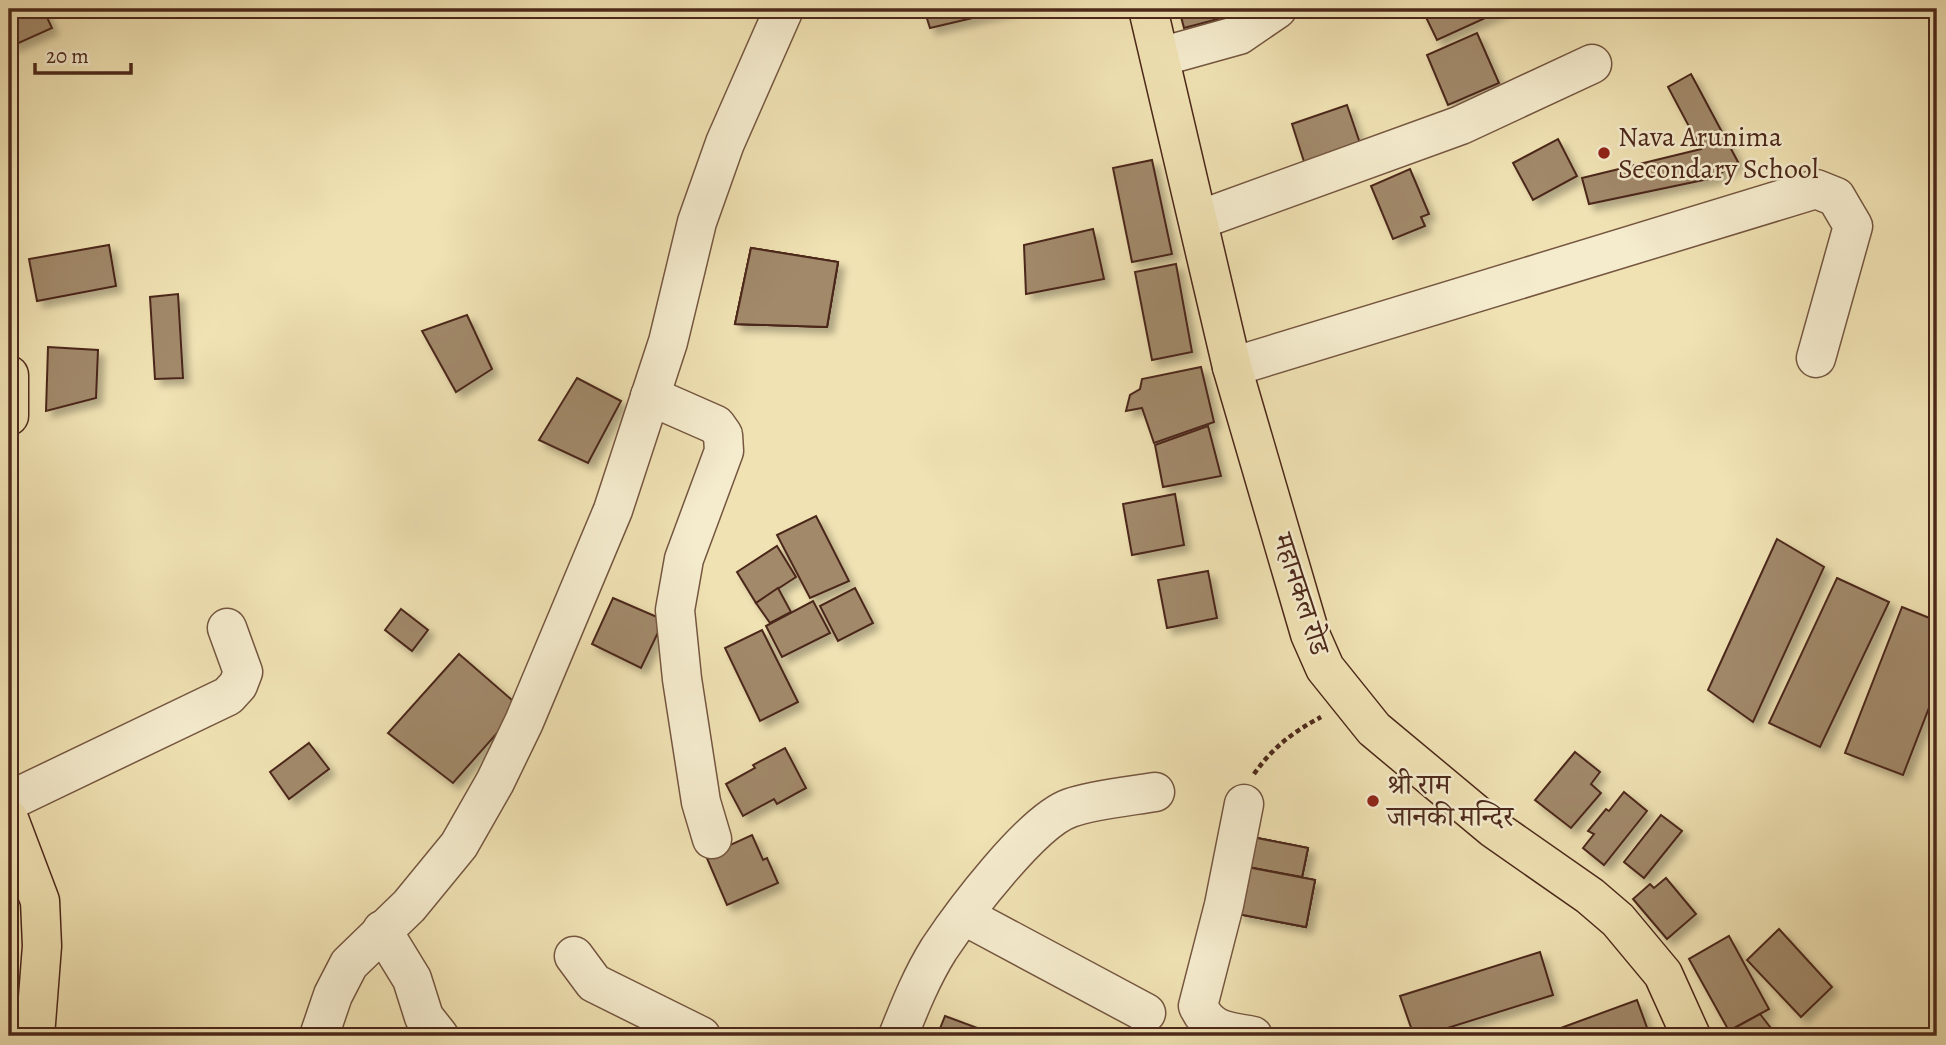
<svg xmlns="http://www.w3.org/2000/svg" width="1946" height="1045" font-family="Alegreya,'Noto Serif Devanagari',serif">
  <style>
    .building { fill: #a1896a; stroke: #4c281a; stroke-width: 2; filter: url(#shadow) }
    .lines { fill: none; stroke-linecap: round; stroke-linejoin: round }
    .minor-casing { stroke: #755640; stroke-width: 41 }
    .major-casing { stroke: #4c281a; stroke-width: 41 }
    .path { stroke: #4c281a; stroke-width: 4.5; stroke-dasharray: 5 3.5; stroke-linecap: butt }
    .minor { stroke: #f5ecce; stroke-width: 38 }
    .major { stroke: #f0e2b3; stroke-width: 38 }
    .poi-dot { fill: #8f2418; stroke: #f5ecce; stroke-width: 2.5 }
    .labels { text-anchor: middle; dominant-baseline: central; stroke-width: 5; stroke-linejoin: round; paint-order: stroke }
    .poi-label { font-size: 28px; fill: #4c281a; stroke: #f5ecce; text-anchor: start }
    .street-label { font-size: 28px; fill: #4c281a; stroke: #f5ecce }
  </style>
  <defs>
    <filter id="shadow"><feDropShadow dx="6" dy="6" stdDeviation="3.5" flood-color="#0004"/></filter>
  </defs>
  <rect width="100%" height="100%" fill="#f0e2b3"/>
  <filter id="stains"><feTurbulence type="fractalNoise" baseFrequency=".00286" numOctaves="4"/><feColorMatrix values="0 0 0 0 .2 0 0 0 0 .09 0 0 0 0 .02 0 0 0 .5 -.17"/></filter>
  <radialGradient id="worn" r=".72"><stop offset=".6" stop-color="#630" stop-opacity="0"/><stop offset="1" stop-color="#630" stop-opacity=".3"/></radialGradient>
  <g class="building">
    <polygon points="21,9 43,9 52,28 12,46 9,38 9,14"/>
    <polygon points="924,9 1011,9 930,28"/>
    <polygon points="1179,9 1220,9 1222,18 1184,28"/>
    <polygon points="1422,9 1505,9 1437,40"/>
    <polygon points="1477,33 1499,83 1448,105 1427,55"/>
    <polygon points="1691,74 1738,162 1713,178 1589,204 1582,178 1701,149 1668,87"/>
    <polygon points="1347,105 1363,152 1307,171 1292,124"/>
    <polygon points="1558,139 1577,176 1533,200 1513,163"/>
    <polygon points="1152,160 1172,254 1132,262 1113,168"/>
    <polygon points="1410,169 1429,214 1421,217 1425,226 1393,239 1371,186"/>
    <polygon points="1093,229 1104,279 1026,294 1024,245"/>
    <polygon points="109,245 116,286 37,301 29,259"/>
    <polygon points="751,248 838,262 827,327 735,324"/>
    <polygon points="751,248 838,262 827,327 735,324"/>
    <polygon points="751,248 838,262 827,327 735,324"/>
    <polygon points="1176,264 1192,352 1152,360 1135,272"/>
    <polygon points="178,294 183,378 155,379 150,297"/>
    <polygon points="467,315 492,369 456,392 422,331"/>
    <polygon points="48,347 98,350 96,398 46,411"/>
    <polygon points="1201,367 1214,422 1154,443 1142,408 1126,411 1130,395 1140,389 1142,379"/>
    <polygon points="577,378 621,401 588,463 539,440"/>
    <polygon points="1208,426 1221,476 1163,487 1155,445"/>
    <polygon points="1175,494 1184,545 1132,555 1123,504"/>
    <polygon points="816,516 849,581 810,598 777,535"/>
    <polygon points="1777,539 1824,567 1753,722 1708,690"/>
    <polygon points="777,546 796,577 756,603 737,572"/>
    <polygon points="1208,571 1217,618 1167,628 1158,580"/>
    <polygon points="1837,578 1889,602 1820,747 1769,723"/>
    <polygon points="778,588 791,612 770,623 756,603"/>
    <polygon points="855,588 873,623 838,641 820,606"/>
    <polygon points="613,598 664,620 641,668 592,644"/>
    <polygon points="813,601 830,633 782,657 766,626"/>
    <polygon points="1902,607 1937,621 1937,687 1903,775 1845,753"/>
    <polygon points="401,609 428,630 412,651 385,630"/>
    <polygon points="762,630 798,702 760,721 725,648"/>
    <polygon points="459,654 520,707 453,783 388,733"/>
    <polygon points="309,743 329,769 289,799 270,772"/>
    <polygon points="785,748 806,788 777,804 774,799 743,816 726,784 755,768 753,765"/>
    <polygon points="1575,752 1600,772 1591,784 1601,793 1571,828 1535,800"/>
    <polygon points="1624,792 1647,811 1604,865 1583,848 1594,834 1588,831 1606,809 1609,811"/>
    <polygon points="1661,815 1682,831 1644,878 1624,862"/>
    <polygon points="752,835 763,860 767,858 778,883 727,905 706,856"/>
    <polygon points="1252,837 1308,848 1302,877 1243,866"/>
    <polygon points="1252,837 1308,848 1302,877 1243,866"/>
    <polygon points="1252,837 1308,848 1302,877 1243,866"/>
    <polygon points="1247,867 1315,880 1306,927 1238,914"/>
    <polygon points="1247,867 1315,880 1306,927 1238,914"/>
    <polygon points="1247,867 1315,880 1306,927 1238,914"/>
    <polygon points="1666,878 1696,914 1667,939 1633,899 1650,884 1654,888"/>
    <polygon points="1779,929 1832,987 1801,1017 1747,960"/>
    <polygon points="1729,936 1769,1009 1729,1031 1689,959"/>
    <polygon points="1540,952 1553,995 1422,1036 1414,1036 1400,996"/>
    <polygon points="1637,1000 1650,1036 1539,1036"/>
    <polygon points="1760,1014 1777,1036 1732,1036 1729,1031"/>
    <polygon points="945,1016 991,1033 990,1036 937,1036"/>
  </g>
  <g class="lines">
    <defs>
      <g id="minor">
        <polyline points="1160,57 1239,35 1277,9"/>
        <polyline points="1199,220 1461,125 1592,64"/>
        <polyline points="1232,367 1816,189 1836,197 1853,226 1816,358"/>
        <polyline points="650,396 716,425 723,435 724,451 684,559 675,610 682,679 701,802 712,839"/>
        <polyline points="9,801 228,696 238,685 243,672 227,628"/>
        <path d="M 1244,804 L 1224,905 L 1198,1006 C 1210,1032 1228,1031 1253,1036"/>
        <polyline points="965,914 976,922 1146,1013"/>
        <polyline points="382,930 412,979 424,1017 439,1036"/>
        <polyline points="574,956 594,983 701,1036"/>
        <polyline points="319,1036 333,995 349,964 409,906 459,845 495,782 524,722 613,510 668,342 697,222 725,143 784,9"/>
        <path d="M 898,1036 C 910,1006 922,976 939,949 C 963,913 1032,821 1070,808 C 1092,800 1131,796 1155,792"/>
      </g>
      <g id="major">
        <polyline points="1148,9 1232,367 1310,634 1325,668 1374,729 1494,829 1590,896 1618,920 1663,974 1691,1036"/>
        <polyline points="9,375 9,416"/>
        <polyline points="9,819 40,901 42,946 35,1036"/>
      </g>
    </defs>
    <use href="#minor" class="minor-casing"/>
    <use href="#major" class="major-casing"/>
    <path class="path" d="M 1254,774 C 1273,747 1293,732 1321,717"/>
    <use href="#minor" class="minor"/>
    <use href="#major" class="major"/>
  </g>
  <g class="poi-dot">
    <circle cx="1604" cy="153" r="7"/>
    <circle cx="1373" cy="801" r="7"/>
  </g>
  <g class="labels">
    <g class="poi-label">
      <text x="1618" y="137">Nava Arunima<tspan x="1618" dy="32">Secondary School</tspan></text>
      <text x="1387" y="785">श्री राम<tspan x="1387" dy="32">जानकी मन्दिर</tspan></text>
    </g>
    <g class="street-label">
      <text transform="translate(1301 594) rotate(72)">महानकल रोड</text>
    </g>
  </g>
  <rect width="1946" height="1045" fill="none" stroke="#f0e2b3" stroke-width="35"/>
  <rect x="10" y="10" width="1925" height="1024" fill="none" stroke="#4c281a" stroke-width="3.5"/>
  <rect x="18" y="18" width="1911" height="1010" fill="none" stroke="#4c281a" stroke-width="2"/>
  <path d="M35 63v10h96v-10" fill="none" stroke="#4c281a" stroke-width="3.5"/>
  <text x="46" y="63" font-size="21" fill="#4c281a" stroke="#f5ecce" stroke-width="5" paint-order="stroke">20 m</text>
  <rect width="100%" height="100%" filter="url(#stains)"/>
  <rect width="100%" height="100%" fill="url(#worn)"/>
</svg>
